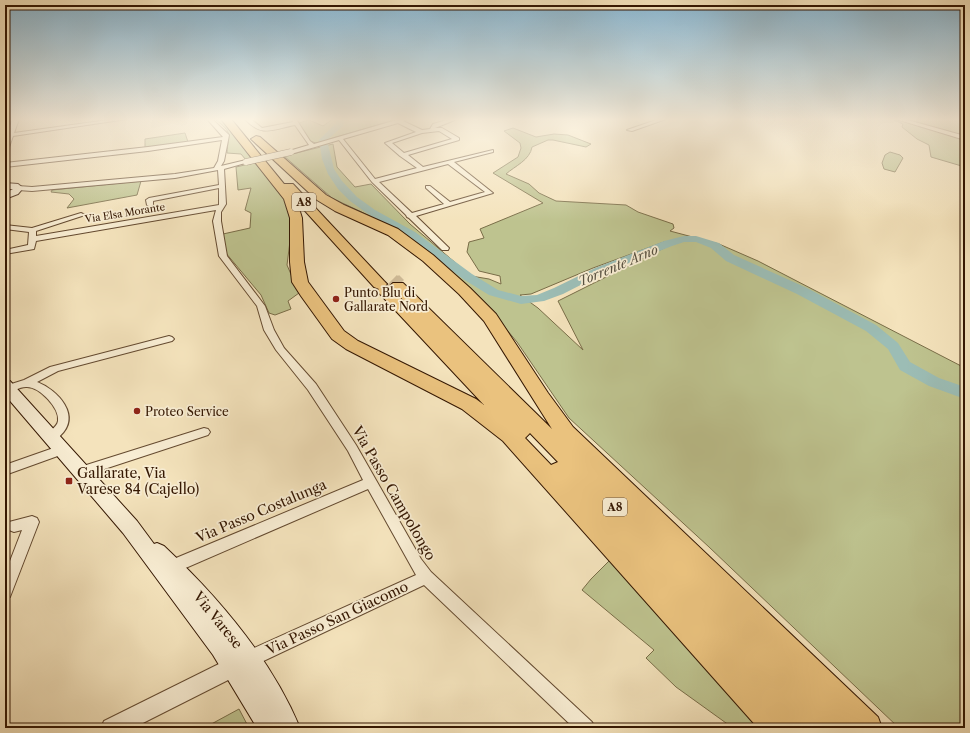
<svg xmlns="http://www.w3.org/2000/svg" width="970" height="733" font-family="'Libre Caslon Text',serif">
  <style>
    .green { fill: #bec38f; stroke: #796d48; fill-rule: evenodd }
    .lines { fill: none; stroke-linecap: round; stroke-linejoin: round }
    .river { fill: #9cbdb5; fill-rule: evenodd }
    .motorway-tunnel-far1 { stroke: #ceba97; stroke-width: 14; stroke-dasharray: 14 6; stroke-linecap: butt }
    .motorway-tunnel { stroke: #ceba97; stroke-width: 17; stroke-dasharray: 17 8; stroke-linecap: butt }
    .minor-casing { stroke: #644a30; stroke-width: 2 }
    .tertiary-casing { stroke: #644a30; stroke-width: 2 }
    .secondary-casing { stroke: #341702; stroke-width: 2 }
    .motorway-casing { stroke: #341702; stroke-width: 2 }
    .minor { fill: #f8edd3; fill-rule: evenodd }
    .tertiary { fill: #f8edd3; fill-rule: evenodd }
    .secondary { fill: #f8edd3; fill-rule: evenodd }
    .motorway { fill: #eac27e; fill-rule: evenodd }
    .minor-bridge-casing { stroke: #644a30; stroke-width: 7; stroke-linecap: butt }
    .minor-bridge { stroke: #f8edd3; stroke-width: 6 }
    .poi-dot { fill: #8f2418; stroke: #f8edd3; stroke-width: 1.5 }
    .labels { text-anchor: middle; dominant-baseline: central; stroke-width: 3.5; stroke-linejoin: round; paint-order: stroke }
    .far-street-label { font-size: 10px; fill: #341702; stroke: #f8edd3 }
    .shield { fill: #f8edd3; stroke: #6f5741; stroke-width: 1 }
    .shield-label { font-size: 11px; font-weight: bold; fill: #341702 }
    .poi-label { font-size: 12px; fill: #341702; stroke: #f8edd3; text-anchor: start }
    .water-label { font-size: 13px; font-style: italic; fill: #585141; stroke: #f8edd3 }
    .near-poi-label { font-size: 14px; fill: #341702; stroke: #f8edd3; text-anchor: start }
    .near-street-label { font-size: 14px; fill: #341702; stroke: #f8edd3 }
  </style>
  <rect width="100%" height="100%" fill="#f4e3bc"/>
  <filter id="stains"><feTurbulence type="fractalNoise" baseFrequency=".005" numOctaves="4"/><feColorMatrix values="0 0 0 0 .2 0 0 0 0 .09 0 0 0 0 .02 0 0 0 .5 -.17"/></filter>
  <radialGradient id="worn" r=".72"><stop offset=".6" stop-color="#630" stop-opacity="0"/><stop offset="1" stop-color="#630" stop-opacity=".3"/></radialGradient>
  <g class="green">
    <path d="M 215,119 L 220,119 L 256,158 L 246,160 L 241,154 L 227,153 C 228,133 234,134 215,119 Z"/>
    <polygon points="333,119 398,119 316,143 310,141 299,123 309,120 323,126"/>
    <polygon points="892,119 965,119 965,167 931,157 929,145 917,139 902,127 903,124"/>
    <path d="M 513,128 L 536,137 L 554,134 L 568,135 L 591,144 L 586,147 L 553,140 L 548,140 L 532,147 C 530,160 515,166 506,174 L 529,184 L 539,193 L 556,201 L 626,205 L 638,212 L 673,224 L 674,228 L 670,231 L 719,244 L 758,261 L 965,368 L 965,728 L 899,728 L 709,547 L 569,418 L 517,342 L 502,324 L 397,232 L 374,218 L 332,198 L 284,156 L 333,144 L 337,167 L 355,187 L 371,184 L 410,224 L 471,276 L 489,279 L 501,284 L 500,276 L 479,271 L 467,252 L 469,242 L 484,238 L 480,229 L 543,203 L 493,173 L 518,157 L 521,148 L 520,143 L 504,131 ZM 664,242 L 670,245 L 558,301 L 583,350 L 538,308 L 520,295 L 531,294 L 593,268 Z"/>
    <polygon points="185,133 188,142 145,148 145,139"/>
    <polygon points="890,152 900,155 903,158 895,172 884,169 882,163 885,155"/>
    <polygon points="258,162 284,194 292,225 287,265 299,293 288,301 291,309 275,315 269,313 261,295 225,252 223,234 250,228 251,213 245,210 251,188 238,190 236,167"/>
    <polygon points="141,181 137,195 67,208 74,199 69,194 51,192 52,190"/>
    <polygon points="613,557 767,728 733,728 676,687 646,658 654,650 582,590 591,579"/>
    <polygon points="239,709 249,728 204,728"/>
  </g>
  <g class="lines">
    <polygon class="river" points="337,119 345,119 343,126 327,140 334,169 342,181 357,197 375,210 415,232 472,274 498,290 521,296 537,295 554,288 595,268 664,241 684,236 696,236 719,243 734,255 807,288 876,325 898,343 910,362 939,378 965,387 965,399 929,386 900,370 888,349 866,331 797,294 726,261 711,248 696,242 684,242 672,246 604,273 563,294 544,301 521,304 489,295 463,279 407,237 368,214 350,201 338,189 328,174 322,159 319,140 336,123"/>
    <polyline class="motorway-tunnel-far1" points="392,280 394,282"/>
    <polyline class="motorway-tunnel" points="393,281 398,286"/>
    <defs>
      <g id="minor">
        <polygon points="13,119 19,119 14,133 115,119 127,119 13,136 8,150 5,152 6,135"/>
        <polygon points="207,119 212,119 229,135 224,161 221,166 246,160 249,162 224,169 226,204 221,212 221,221 227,256 265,306 274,330 284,348 316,384 356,445 421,559 431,572 592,722 595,728 574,728 424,585 255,665 249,667 243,665 241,659 243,653 416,575 368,489 174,573 169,575 164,573 162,568 164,563 363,480 348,451 308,390 276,350 264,330 257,306 219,256 213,221 216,210 36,241 34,249 5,254 5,250 28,245 29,232 5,229 5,225 32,228 81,213 85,215 36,231 36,236 219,205 219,188 153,201 153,205 150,207 147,205 146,200 149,198 219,185 218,170 175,178 32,191 18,190 15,188 18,186 32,187 175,174 214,168 218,161 222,140 148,151 5,167 5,163 148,147 223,137"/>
        <path d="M 245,119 L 251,119 L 262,128 L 293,122 L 292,119 L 296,119 L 310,141 L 314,144 L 400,119 L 407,119 L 403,121 L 422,130 L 430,129 L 433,124 L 450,119 L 457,119 L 435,128 L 442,128 L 459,138 L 459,140 L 408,155 L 423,167 L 493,150 L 493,152 L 454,162 L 493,193 L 416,216 L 449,248 L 448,250 L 442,250 L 409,218 L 407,217 L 406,215 L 372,182 L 339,140 L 291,154 L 289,153 L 289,151 L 309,145 L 295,125 C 273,129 262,138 245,119 ZM 398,123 L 416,132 L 385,143 L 400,156 L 417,168 L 375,179 L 343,139 ZM 439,131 L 452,139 L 404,153 L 392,143 L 422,133 ZM 448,164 L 485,192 L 450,202 L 430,186 L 426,186 L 426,188 L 444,204 L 412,213 L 379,182 Z"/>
        <polygon points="659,119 666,119 632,131 627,130"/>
        <polygon points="896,119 904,119 965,136 965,140"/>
        <path d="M 169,336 L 172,337 L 174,339 L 172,341 L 58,371 L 37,382 C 58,390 82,416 60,436 C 55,440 52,442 46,440 L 44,437 C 48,431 57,428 58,421 C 60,408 39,386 26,387 C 19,387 12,392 5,394 L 5,386 L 24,380 L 50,367 Z"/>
        <polygon points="204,428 208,429 210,432 208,435 80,477 76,476 74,472 76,468 80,467"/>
        <polygon points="62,445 66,447 68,450 66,453 5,475 5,465"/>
        <polygon points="32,516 37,518 39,522 10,597 5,599 5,574 22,530 14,532 9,530 7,526 9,522"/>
      </g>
      <polygon id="tertiary" points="237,655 244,658 247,665 244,672 133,728 101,728 104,721"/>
      <g id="secondary">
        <polygon points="5,183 18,184 23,188 18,194 5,199 5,193 13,189 5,189"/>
        <path d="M 5,380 L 10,381 L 137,521 L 154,544 L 157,543 L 164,546 C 218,597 271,658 300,728 L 257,728 L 213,655 L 123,533 L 5,395 Z"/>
      </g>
      <path id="motorway" d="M 221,119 L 231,119 L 284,184 L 293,184 L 384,281 L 387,284 L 385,286 L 390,288 L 408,305 L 390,286 L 393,283 L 403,283 L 552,429 L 484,321 L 459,294 L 423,261 L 388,235 L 335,211 L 317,200 L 251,139 L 256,136 L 260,137 L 326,195 L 344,205 L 398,229 L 433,255 L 470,288 L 496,314 L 548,393 L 573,427 L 878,717 L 882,728 L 758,728 L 503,441 L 462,409 L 346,349 L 332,339 L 301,296 L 292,282 L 290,262 L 290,218 L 284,199 ZM 297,202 L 374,287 L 379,289 L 377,291 L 380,294 L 484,405 L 476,399 L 358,341 L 344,331 L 308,282 L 304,262 L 302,218 ZM 530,433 L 558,462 L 551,465 L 525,438 Z"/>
    </defs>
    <use href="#minor" class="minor-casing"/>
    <use href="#tertiary" class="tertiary-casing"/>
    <use href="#secondary" class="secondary-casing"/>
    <use href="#motorway" class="motorway-casing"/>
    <use href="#minor" class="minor"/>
    <use href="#tertiary" class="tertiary"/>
    <use href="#secondary" class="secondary"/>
    <use href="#motorway" class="motorway"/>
    <defs>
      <polyline id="minor-bridge" points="246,162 291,152"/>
    </defs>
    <use href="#minor-bridge" class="minor-bridge-casing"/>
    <use href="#minor-bridge" class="minor-bridge"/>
  </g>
  <linearGradient id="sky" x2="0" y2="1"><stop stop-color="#89b8d4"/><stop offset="0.54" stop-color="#faf2e1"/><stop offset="1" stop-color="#faf2e1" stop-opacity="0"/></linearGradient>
  <rect width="970" height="221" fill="url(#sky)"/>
  <g class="poi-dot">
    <circle cx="336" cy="299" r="4"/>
    <circle cx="137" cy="411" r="4"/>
    <rect x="65" y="477" width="8" height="8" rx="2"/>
  </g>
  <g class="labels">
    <g class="far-street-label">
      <text transform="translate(125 213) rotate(-9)">Via Elsa Morante</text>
    </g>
    <g class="shield">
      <rect x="292" y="193" width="24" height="18" rx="3"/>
      <rect x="603" y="498" width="24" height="18" rx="3"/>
    </g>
    <g class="shield-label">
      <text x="304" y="202">A8</text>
      <text x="615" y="507">A8</text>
    </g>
    <g class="poi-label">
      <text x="344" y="292">Punto Blu di<tspan x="344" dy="14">Gallarate Nord</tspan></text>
      <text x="145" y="411">Proteo Service</text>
    </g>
    <g class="water-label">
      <text transform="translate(618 265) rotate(-23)">Torrente Arno</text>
    </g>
    <g class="near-poi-label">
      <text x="77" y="473">Gallarate, Via<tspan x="77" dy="16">Varese 84 (Cajello)</tspan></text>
    </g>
    <g class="near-street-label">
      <text transform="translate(394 493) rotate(60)">Via Passo Campolongo</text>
      <text transform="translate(261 511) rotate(-23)">Via Passo Costalunga</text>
      <text transform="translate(337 618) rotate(-25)">Via Passo San Giacomo</text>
      <text transform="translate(218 620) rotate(51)">Via Varese</text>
    </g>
  </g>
  <rect width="970" height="733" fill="none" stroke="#f4e3bc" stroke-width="20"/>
  <rect x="6" y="6" width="958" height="721" fill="none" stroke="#341702" stroke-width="2"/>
  <rect x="10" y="10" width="950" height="713" fill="none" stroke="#341702"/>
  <rect width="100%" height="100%" filter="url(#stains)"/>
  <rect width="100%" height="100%" fill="url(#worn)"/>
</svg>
